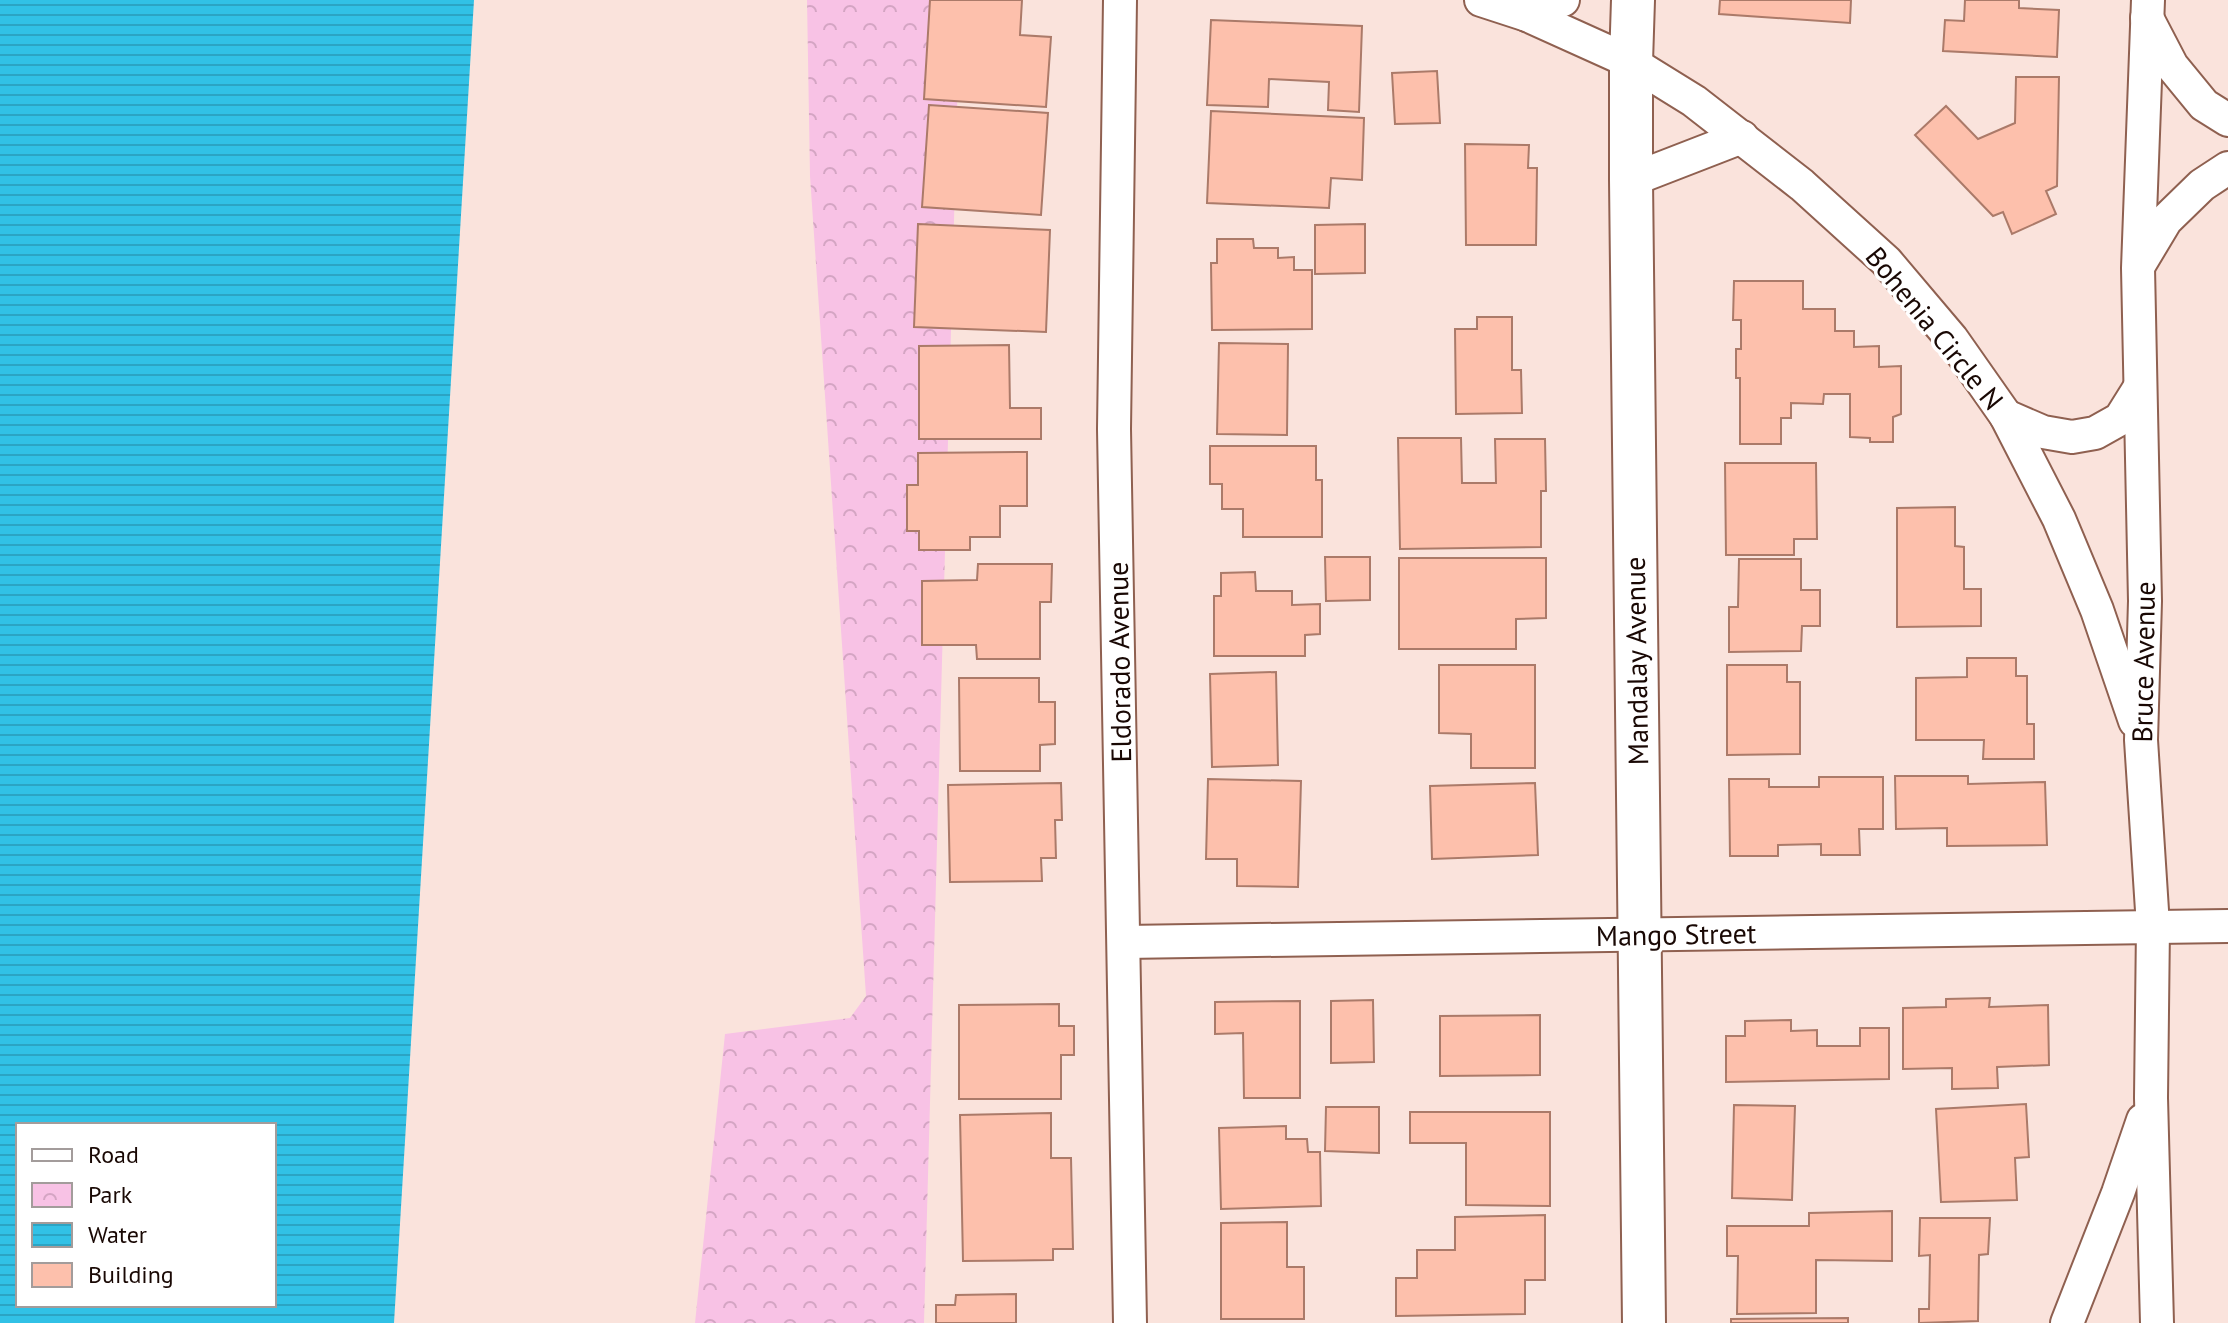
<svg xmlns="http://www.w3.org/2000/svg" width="2228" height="1323" font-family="'PT Sans',sans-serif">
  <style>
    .park { fill: url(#park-crowns) }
    .water { fill: url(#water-rules); fill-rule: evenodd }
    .building { fill: #fdc0ac; stroke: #ab7a69; stroke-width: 2 }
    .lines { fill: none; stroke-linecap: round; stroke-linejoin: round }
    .minor-casing { stroke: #8f6050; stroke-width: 36 }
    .tertiary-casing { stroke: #8f6050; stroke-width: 46 }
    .minor { stroke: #fff; stroke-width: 32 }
    .tertiary { stroke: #fff; stroke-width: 42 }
    .labels { text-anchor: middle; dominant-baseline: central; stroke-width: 7; stroke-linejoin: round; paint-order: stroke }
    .street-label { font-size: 28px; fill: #190804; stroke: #fff }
  </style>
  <defs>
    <pattern id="park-crowns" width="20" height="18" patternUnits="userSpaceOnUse" patternTransform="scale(2)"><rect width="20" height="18" fill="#f8c2e5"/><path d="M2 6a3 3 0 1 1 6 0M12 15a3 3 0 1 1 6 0" fill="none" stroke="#d4a5c3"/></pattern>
    <pattern id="water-rules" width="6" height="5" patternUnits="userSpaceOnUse" patternTransform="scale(2)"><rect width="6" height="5" fill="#31c1e6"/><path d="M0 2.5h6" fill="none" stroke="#2ba4c4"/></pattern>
  </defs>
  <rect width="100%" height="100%" fill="#fae3dc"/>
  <polygon class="park" points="807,0 960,0 924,1323 695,1323 725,1034 850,1018 866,996 810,176"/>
  <path class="water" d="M 0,0 L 474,0 L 394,1323 L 0,1323 ZM 18,1125 L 274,1125 L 274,1305 L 18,1305 Z"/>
  <g class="building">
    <polygon points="930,0 1022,0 1020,35 1051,37 1046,107 924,99"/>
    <polygon points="1720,0 1851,0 1850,23 1719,14"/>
    <polygon points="1965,0 2019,0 2019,8 2059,10 2057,57 1943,51 1945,20 1964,21"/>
    <polygon points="1211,20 1362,26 1359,112 1328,110 1329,82 1269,79 1268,107 1207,105"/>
    <polygon points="1437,71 1440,123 1395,124 1392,73"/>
    <polygon points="2016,77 2059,77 2057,186 2046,191 2056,214 2012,234 2003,212 1993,216 1915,135 1946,106 1978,139 2015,123"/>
    <polygon points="929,105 1048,113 1041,215 922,207"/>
    <polygon points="1211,111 1364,118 1362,180 1331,178 1329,208 1207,203"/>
    <polygon points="1465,144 1529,145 1528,168 1537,168 1536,245 1466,245"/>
    <polygon points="918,224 1050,230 1046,332 914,327"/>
    <polygon points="1365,224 1365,273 1315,274 1315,225"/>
    <polygon points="1217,239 1253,239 1254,248 1278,248 1278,258 1294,257 1294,270 1312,270 1312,329 1212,330 1211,263 1217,263"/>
    <polygon points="1734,281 1803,281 1803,309 1835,309 1835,331 1854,331 1854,347 1879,346 1879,367 1901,366 1901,414 1893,417 1893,442 1870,442 1870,438 1850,437 1850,394 1824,394 1823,404 1791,403 1791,418 1781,418 1781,444 1740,444 1740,378 1736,378 1736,349 1741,349 1741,320 1733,320"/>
    <polygon points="1477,317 1512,317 1512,370 1521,370 1522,413 1456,414 1455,329 1477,329"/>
    <polygon points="1219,343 1288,344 1287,435 1217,434"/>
    <polygon points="1009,345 1010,408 1041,408 1041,439 919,439 919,346"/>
    <polygon points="1398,438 1461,438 1462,483 1496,483 1495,439 1545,439 1546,491 1541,491 1541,547 1400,549"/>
    <polygon points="1210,446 1316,446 1316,480 1322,480 1322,537 1243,537 1243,509 1222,509 1222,484 1210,484"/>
    <polygon points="1027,452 1027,506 1000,506 1000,537 970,537 970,550 919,550 919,531 907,531 907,485 918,485 918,453"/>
    <polygon points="1725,463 1816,463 1817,539 1794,539 1794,555 1726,555"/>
    <polygon points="1955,507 1955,546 1964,547 1964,589 1981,589 1981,626 1897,627 1897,508"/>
    <polygon points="1325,557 1370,557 1370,600 1326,601"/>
    <polygon points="1399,558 1546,558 1546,618 1516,619 1516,649 1399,649"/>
    <polygon points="1739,559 1801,559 1801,590 1820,590 1820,626 1802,626 1801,651 1729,652 1729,607 1738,607"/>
    <polygon points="978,564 1052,564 1051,602 1040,602 1040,659 977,659 976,645 922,645 922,581 977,580"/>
    <polygon points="1255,572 1256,591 1292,591 1292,605 1320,604 1320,634 1305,635 1305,656 1214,656 1214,596 1221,596 1221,573"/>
    <polygon points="1967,658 2016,658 2016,676 2027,676 2027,724 2034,724 2034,759 1983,759 1984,740 1916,740 1916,678 1967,677"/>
    <polygon points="1439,665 1535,665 1535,768 1471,768 1471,734 1439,733"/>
    <polygon points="1727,665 1787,665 1787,682 1800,682 1800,754 1727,755"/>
    <polygon points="1276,672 1278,765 1212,767 1210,674"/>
    <polygon points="959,678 1039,678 1039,702 1055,702 1055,744 1040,745 1040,771 960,771"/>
    <polygon points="1895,776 1968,776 1968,784 2045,782 2047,845 1947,846 1947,828 1896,829"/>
    <polygon points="1819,777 1883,777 1883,829 1859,829 1860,855 1821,855 1821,844 1778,845 1778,856 1730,856 1729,779 1769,779 1769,787 1819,787"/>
    <polygon points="1208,779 1301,781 1298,887 1237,886 1237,859 1206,859"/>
    <polygon points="1061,783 1062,820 1055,820 1056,858 1041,858 1042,881 950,882 948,785"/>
    <polygon points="1535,783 1538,855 1432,859 1430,786"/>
    <polygon points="1990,998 1989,1007 2048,1005 2049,1065 1997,1067 1998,1088 1952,1089 1952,1068 1903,1069 1903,1008 1946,1007 1946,999"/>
    <polygon points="1373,1000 1374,1062 1331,1063 1331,1001"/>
    <polygon points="1300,1001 1300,1098 1244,1098 1243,1033 1215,1034 1215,1002"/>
    <polygon points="1059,1004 1059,1026 1074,1026 1074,1055 1061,1055 1061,1099 959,1099 959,1005"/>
    <polygon points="1540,1015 1540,1075 1440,1076 1440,1016"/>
    <polygon points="1791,1020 1791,1031 1817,1030 1817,1046 1860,1046 1860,1028 1889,1028 1889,1079 1726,1082 1726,1036 1745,1036 1745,1021"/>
    <polygon points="2026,1104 2029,1157 2015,1158 2017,1200 1941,1202 1936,1109"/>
    <polygon points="1734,1105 1795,1106 1792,1200 1732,1198"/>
    <polygon points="1326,1107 1379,1107 1379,1153 1325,1151"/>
    <polygon points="1410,1112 1550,1112 1550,1206 1466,1205 1466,1143 1410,1143"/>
    <polygon points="1051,1113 1051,1158 1071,1158 1073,1249 1053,1249 1053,1260 963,1261 960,1115"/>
    <polygon points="1286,1126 1286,1139 1307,1139 1308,1152 1320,1152 1321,1206 1221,1209 1219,1128"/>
    <polygon points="1892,1211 1892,1261 1816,1260 1816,1313 1737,1314 1738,1256 1727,1256 1727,1226 1809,1226 1809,1213"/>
    <polygon points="1545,1215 1545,1280 1525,1280 1525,1314 1396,1316 1396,1278 1417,1278 1417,1250 1455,1250 1455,1217"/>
    <polygon points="1920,1218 1990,1218 1988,1254 1979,1255 1978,1321 1919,1323 1919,1309 1929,1309 1930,1255 1919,1256"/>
    <polygon points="1287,1222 1287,1267 1304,1267 1304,1319 1221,1319 1221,1223"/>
    <polygon points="1016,1294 1016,1323 936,1323 936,1305 955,1305 956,1295"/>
    <polygon points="1848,1318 1848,1323 1731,1323 1731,1319"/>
  </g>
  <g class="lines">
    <defs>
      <g id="minor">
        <polyline points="1120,0 1114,429 1130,1323"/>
        <polyline points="1481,0 1527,15 1631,62 1694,101 1802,185 1886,261 1952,339 2006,416 2059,519 2097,610 2135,721"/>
        <polyline points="2148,0 2138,268 2145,601 2141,740 2153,926 2151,1098 2157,1323"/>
        <polyline points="1527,15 1563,0"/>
        <polyline points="2147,18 2172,66 2204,105 2228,120"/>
        <polyline points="1631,180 1742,137"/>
        <polyline points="2139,265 2166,220 2202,185 2228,168"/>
        <polyline points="2006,416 2043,432 2072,437 2095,433 2120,419 2140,387"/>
        <polyline points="1125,942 2228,926"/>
        <polyline points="2067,1323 2118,1193 2143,1120"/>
      </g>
      <polyline id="tertiary" points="1633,0 1631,62 1631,180 1644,1323"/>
    </defs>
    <use href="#minor" class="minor-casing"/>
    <use href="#tertiary" class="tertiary-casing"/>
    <use href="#minor" class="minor"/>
    <use href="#tertiary" class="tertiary"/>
  </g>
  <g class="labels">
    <g class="street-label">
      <text transform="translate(1935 328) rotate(51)">Bohenia Circle N</text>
      <text transform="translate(1636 661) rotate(-91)">Mandalay Avenue</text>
      <text transform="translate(1119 662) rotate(-91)">Eldorado Avenue</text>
      <text transform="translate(2143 662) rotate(-89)">Bruce Avenue</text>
      <text transform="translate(1676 934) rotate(-1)">Mango Street</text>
    </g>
  </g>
  <rect x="16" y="1123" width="260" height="184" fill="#ffffff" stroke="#a39c9b" stroke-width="2"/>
  <rect x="32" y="1149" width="40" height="12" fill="#ffffff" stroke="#a39c9b" stroke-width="2"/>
  <text x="88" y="1163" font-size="24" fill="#190804">Road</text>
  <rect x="32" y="1183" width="40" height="24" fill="url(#park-crowns)" stroke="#a39c9b" stroke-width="2"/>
  <text x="88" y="1203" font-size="24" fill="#190804">Park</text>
  <rect x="32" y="1223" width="40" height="24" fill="url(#water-rules)" stroke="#a39c9b" stroke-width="2"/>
  <text x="88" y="1243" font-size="24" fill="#190804">Water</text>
  <rect x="32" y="1263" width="40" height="24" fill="#fdc0ac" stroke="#a39c9b" stroke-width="2"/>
  <text x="88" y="1283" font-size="24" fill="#190804">Building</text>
</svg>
